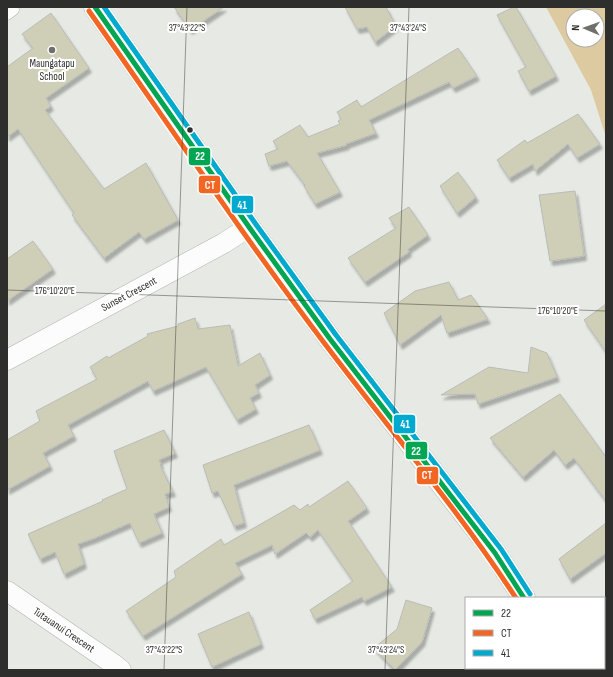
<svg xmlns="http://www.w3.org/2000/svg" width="613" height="677" font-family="'Sofia Sans Condensed',sans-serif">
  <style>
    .green { fill: #ddcaa0; fill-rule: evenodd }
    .building { fill: #cfceb7; stroke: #bbbcb9; filter: url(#shadow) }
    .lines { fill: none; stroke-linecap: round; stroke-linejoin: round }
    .lane-casing { stroke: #b3b5b1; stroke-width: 11 }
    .street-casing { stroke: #b3b5b1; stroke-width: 21 }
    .secondary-casing { stroke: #b3b5b1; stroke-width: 23 }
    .lane { stroke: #fbfcfb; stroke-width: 10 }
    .street { stroke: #fbfcfb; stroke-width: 20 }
    .secondary { stroke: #fbfcfb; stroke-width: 22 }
    .bus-1-casing { stroke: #fff; stroke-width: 8 }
    .bus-2-casing { stroke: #fff; stroke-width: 8 }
    .bus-3-casing { stroke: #fff; stroke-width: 8 }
    .bus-1 { stroke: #00a651; stroke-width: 5 }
    .bus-2 { stroke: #f26522; stroke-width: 5 }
    .bus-3 { stroke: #00a9ce; stroke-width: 5 }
    .ticks { fill: none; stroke: #2e2f2c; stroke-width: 1; stroke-opacity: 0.45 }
    .poi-dot { fill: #6f706c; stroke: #fff; stroke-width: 1.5 }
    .bus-dot { fill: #2e2f2c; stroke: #fff; stroke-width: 1.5 }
    .labels { text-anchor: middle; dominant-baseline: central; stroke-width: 4; stroke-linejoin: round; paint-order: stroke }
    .poi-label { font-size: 11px; fill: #2e2f2c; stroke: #fff }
    .street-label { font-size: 11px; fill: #2e2f2c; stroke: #fff }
    .ticks-label { font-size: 10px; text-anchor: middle; fill: #2e2f2c; stroke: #fff; stroke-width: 4; stroke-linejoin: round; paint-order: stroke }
    .line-badge { stroke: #fff; stroke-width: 1.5 }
    .badge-label { font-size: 11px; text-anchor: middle; font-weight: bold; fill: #fff }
  </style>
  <defs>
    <filter id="shadow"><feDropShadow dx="2.5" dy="4.5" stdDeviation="1" flood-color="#0004"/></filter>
  </defs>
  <rect width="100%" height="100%" fill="#e7e9e4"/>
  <path class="green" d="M 546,7 L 606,7 L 606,137 L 591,90 ZM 573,16 L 597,16 L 597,40 L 573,40 Z"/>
  <g class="building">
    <polygon points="174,7 224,7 190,30"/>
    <polygon points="345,7 386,7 396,26 375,42 367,27 357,29"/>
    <polygon points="514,7 516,7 556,76 529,91 518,71 526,67 497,15"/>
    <polygon points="51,13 89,68 46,98 51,106 45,110 104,189 146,163 178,220 144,239 139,232 104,258 72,215 74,213 18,129 7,137 7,67 33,48 22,34"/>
    <polygon points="458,48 477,76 453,88 449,82 369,120 376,133 346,144 347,145 317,153 340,192 315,204 304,186 305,185 287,161 269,166 265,154 278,149 273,141 300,125 308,137 340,124 338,121 341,119 337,112 357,100 361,107"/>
    <polygon points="578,114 600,144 577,158 568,144 535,171 533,164 509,178 497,160 525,140 527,143"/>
    <polygon points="458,172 476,197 457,213 440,186"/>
    <polygon points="575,191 584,256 550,261 539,195"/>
    <polygon points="409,207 428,235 408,249 409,252 365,282 348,258 396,228 389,218"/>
    <polygon points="33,241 53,269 7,301 7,259"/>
    <polygon points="449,282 458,300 471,295 488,319 447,333 441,315 400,345 384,313 415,291"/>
    <polygon points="606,304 606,352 584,320"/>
    <polygon points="195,318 198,329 230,325 238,366 260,353 270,375 255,385 259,393 250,398 256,409 237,420 206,367 153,391 148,381 68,425 74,436 43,453 50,466 7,490 7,440 40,421 36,411 97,379 90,367 107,356 108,358 148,336 147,334 178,326 178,324"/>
    <polygon points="531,347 547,353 557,377 478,404 475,394 441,395 489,367 528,373"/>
    <polygon points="560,394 606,457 606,501 574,458 565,465 554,450 523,477 490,438"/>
    <polygon points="309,425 320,450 234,485 244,523 234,526 218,491 212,493 203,465"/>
    <polygon points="164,430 175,453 159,460 161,464 160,465 173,492 165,494 169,507 154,514 162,533 139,543 130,523 95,538 78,544 84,564 64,574 55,552 40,559 28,534 103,501 102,500 127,489 114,451"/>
    <polygon points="348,481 367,508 348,521 392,587 364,601 362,597 315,619 310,610 353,581 318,530 310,537 306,533 275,554 272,545 235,563 242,574 143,636 126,611 176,577 174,571 221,539 224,545 294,505 300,510 308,504 309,507"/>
    <polygon points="606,523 606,553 570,579 559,559"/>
    <polygon points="406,600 432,608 422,642 395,670 374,648 397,629"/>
    <polygon points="249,612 261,644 212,667 198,634"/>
  </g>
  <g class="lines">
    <defs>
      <polyline id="lane" points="7,15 14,10"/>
      <g id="street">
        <polyline points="7,360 224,243 249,227"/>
        <polyline points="7,591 115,665 121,670"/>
      </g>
      <g id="secondary">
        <polyline points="95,7 249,227 330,339 495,553 524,598"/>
        <polyline points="567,668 568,670"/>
      </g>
    </defs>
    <use href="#lane" class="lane-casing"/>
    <use href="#street" class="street-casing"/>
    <use href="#secondary" class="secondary-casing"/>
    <use href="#lane" class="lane"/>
    <use href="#street" class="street"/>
    <use href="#secondary" class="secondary"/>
    <defs>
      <polyline id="bus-1" points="95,7 249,227 330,339 495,553 524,598"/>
      <path id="bus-2" d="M 89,11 C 167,122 243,236 325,344 C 389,429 458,509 516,598"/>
      <polyline id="bus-3" points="104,7 255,223 336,335 501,549 530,594"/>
    </defs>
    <use href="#bus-1" class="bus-1-casing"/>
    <use href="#bus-2" class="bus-2-casing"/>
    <use href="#bus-3" class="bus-3-casing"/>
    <use href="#bus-1" class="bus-1"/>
    <use href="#bus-2" class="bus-2"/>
    <use href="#bus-3" class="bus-3"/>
  </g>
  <path class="ticks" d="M 7,290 L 606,311M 164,670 L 187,7M 385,670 L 409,7"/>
  <circle class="poi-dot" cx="52" cy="50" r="4"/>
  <circle class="bus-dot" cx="190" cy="130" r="3.5"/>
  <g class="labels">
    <g class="poi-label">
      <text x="52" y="63">Maungatapu<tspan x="52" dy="13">School</tspan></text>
    </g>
    <g class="street-label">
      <text transform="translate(129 294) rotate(-28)">Sunset Crescent</text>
      <text transform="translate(64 630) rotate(34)">Tutauanui Crescent</text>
    </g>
  </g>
  <g class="ticks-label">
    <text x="187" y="31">37°43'22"S</text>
    <text x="408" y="31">37°43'24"S</text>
    <text x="55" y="294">176°10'20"E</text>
    <text x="558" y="314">176°10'20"E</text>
    <text x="164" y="653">37°43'22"S</text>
    <text x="386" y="653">37°43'24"S</text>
  </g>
  <g class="line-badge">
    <rect x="188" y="147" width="23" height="19" rx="4" fill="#00a651"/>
    <rect x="198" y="175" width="23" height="19" rx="4" fill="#f26522"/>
    <rect x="231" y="195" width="23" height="19" rx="4" fill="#00a9ce"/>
    <rect x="393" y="414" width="23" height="20" rx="4" fill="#00a9ce"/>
    <rect x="405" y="441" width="23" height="19" rx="4" fill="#00a651"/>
    <rect x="416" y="466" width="23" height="19" rx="4" fill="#f26522"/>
  </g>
  <g class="badge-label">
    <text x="200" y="160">22</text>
    <text x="210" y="189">CT</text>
    <text x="242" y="209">41</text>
    <text x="405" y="428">41</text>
    <text x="416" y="455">22</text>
    <text x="427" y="479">CT</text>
  </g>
  <rect width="613" height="677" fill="none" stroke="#2e2f2c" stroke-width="16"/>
  <rect x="465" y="597" width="140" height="72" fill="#ffffff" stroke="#abacab"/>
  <rect x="473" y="610" width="20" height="6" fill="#00a651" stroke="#abacab"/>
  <text x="501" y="617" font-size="12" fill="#2e2f2c">22</text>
  <rect x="473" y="630" width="20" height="6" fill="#f26522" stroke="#abacab"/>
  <text x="501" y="637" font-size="12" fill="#2e2f2c">CT</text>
  <rect x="473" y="650" width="20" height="6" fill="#00a9ce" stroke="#abacab"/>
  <text x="501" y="657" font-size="12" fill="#2e2f2c">41</text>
  <g transform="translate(585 28) rotate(272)"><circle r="19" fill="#ffffff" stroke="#abacab"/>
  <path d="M0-3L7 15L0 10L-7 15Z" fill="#6f706c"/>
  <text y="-6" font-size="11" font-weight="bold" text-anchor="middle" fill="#2e2f2c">N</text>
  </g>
</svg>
